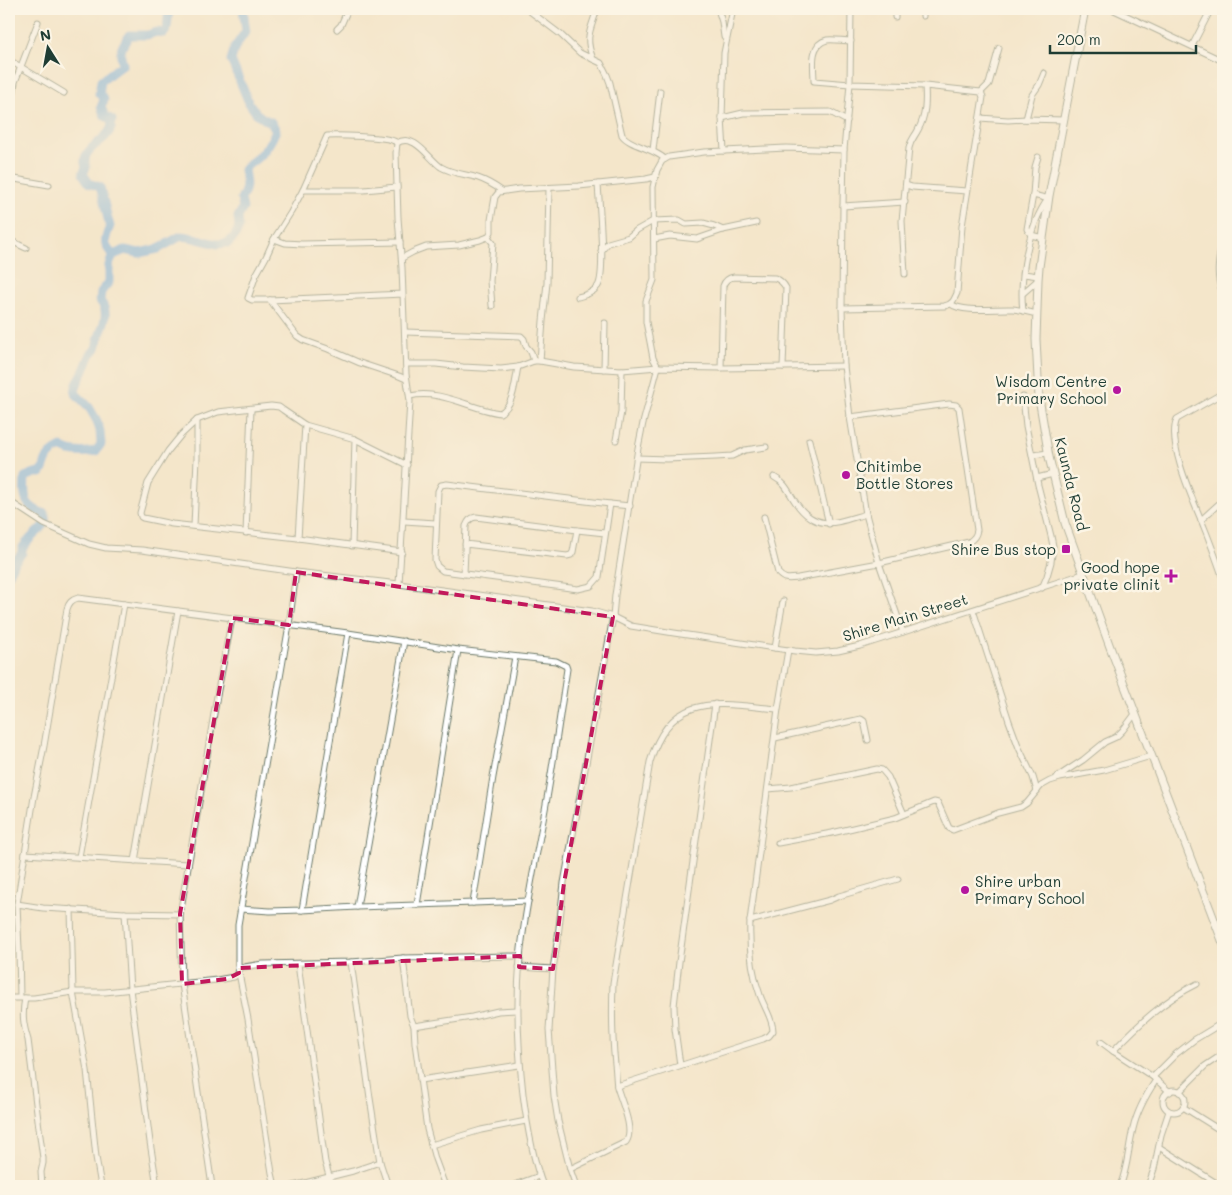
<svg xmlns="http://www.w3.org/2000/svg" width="1232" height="1195" font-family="Mali,sans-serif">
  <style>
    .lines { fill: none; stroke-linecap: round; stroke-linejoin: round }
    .river { stroke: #71ade3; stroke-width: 9 }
    .minor-casing { stroke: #6a7869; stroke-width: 7 }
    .secondary-casing { stroke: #6a7869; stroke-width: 9 }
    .minor { stroke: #fff; stroke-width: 5 }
    .secondary { stroke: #fff; stroke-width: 7 }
    .marked { fill: none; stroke: #c2185b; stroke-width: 4; stroke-dasharray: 10 6; stroke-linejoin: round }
    .poi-dot { fill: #b5179e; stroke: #fcf5e5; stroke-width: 2 }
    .labels { text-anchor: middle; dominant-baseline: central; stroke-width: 5; stroke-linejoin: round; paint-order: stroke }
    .poi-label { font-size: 15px; fill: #1f3d34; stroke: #fcf5e5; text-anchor: end }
    .street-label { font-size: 15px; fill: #1f3d34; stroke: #fcf5e5 }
  </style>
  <rect width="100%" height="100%" fill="#fcf5e5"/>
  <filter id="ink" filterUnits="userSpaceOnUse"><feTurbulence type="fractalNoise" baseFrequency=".02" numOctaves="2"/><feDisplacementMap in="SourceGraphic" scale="10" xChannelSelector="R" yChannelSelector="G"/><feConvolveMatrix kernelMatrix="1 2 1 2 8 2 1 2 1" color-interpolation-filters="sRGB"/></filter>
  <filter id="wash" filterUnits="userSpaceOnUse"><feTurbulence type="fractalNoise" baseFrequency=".0096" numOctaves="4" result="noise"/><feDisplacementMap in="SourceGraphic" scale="20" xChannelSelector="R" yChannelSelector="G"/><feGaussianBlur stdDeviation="1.12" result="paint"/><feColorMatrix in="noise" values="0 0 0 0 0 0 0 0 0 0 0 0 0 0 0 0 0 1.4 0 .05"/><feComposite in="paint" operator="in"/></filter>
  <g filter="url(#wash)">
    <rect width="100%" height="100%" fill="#f4e6cb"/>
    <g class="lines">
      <g class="river">
        <path d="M 113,255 C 102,244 105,239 110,226 C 106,213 104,200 100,187 L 89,183 L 83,174 L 86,167 C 79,148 106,143 111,128 C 112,126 111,123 112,120 L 105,116 L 101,107 L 104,100 L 103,97 L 99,94 L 101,81 L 123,64 C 118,49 122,48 129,35 L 147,35 L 157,32 L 164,33 L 167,29 L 169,9"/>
        <path d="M 9,574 L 13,564 L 22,553 L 22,549 C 24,546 27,542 30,539 C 37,531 48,526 45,514 C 23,506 24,498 25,477 L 35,473 L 41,473 C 44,469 44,466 46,461 C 48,454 55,450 61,447 C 71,454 85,453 96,451 L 101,444 L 100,431 L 97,421 L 89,407 L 75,393 C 76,381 81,378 85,368 C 87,364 89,358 91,354 C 93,352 95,350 96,348 C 97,347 97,342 98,340 C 102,327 111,313 100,301 L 101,292 L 109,282 L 109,265 L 113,255 L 125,250 L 139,253 L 158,249 L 181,236 L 189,237 L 217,244 L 228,243 L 235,236 L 239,227 L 238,217 L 243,208 L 241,199 C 248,187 246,183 244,170 C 248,163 253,162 258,157 C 266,150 272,140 276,130 L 271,122 L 264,119 L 256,113 L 249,103 L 231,60 L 235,47 L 246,31 L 243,9"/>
      </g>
    </g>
  </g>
  <g filter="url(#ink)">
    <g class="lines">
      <defs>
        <g id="minor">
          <path d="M 527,9 L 560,34 L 580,53 L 601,63 L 607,75 L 610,83 L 622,135 C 630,146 653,148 665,159"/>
          <polyline points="718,9 722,22 724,37"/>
          <polyline points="851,9 850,84 844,150 843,206 842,308 844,366 850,417 866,514 879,563 903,632"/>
          <polyline points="895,9 895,17"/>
          <polyline points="1112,9 1223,61"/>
          <polyline points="923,16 923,9"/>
          <polyline points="337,29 341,25 348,9"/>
          <polyline points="1192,46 1211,9"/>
          <path d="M 593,59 C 584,36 591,30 597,9"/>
          <polyline points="9,60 64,93"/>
          <polyline points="981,92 989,84 999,48"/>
          <polyline points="722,118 743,113 830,112 847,121"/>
          <polyline points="980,118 1008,120 1026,119 1064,120"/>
          <polyline points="1026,119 1032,95 1039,85 1044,73"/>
          <polyline points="9,128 15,82 38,22"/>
          <path d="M 397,143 C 414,132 429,159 441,167 C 453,174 466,174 478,178 C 487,181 495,186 502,191"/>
          <polyline points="653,150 660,91"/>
          <polyline points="724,151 722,118 724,53 733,9"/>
          <polyline points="1038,157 1035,167 1033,195 1027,229 1031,235 1043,238"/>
          <polyline points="9,178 49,185"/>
          <polyline points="906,185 912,187 967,191"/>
          <polyline points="303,190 364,190 397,187"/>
          <polyline points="1033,195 1045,198 1049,197"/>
          <polyline points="843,206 905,202"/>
          <path d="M 1223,236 C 1220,256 1214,274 1223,293"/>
          <polyline points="488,237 493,243 490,281 492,306"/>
          <polyline points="274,239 285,243 302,244 400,242"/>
          <polyline points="654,239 670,236 697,239 723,230 756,223"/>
          <polyline points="9,240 26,248"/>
          <polyline points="601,251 608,243 629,237 637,230 653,221 679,220 686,224 703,223 714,226 723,230"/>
          <polyline points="402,258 413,252 426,247 459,245 480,240 488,237 491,232 491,220 495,197 499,192 519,189 579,186 646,179 655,177"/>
          <path d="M 905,274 L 902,221 L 909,148 C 911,139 914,138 918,130 C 926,116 926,101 925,86"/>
          <polyline points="1024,274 1038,276"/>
          <polyline points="1023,293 1038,280"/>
          <path d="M 578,297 C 585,295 593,293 598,286 C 606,273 599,203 598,184"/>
          <polyline points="270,300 297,336 303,340 328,349 360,363 399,376 406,379"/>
          <path d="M 951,304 C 962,313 998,308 1013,309 C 1021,310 1029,312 1037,314"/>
          <path d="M 842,308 L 944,306 C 952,305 954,300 957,293 L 962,226 L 983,97 L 981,92 L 925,86 L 850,84 L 814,81 C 814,68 809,44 827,40 C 834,39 843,41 851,41"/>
          <path d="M 1023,311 C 1019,278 1028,226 1048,199"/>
          <polyline points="405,332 521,336 524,339 526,346 531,352 534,361"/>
          <polyline points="540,361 543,321 547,283 549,188"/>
          <polyline points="406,364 436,364 463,367 501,369 518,367 534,361 540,361 574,367 622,370 658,367 721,368 844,366"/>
          <path d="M 721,368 L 723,286 C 725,280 728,278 734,277 L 775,278 C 780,280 783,282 786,288 L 783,367"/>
          <polyline points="604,369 605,323"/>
          <path d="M 1223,393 L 1177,419 C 1166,443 1194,502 1204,527 C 1211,544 1217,561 1223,578"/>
          <path d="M 410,396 C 441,389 470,409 500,413 C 514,406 515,381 518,367"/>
          <polyline points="1023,397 1026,426 1038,485 1051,536 1053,546 1051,562 1047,576 1042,588"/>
          <polyline points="616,440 621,412 622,370"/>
          <polyline points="809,440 829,524"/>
          <polyline points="1033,455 1048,453"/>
          <polyline points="637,458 667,459 716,457 732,456 745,450 766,447"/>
          <path d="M 774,477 C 787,484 788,492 796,503 C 817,533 837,522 866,514"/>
          <polyline points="1037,478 1053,474"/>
          <polygon points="447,484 610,504 599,577 591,586 578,589 443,571 437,566 435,560 438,491 441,485"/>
          <polyline points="9,501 44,524 89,544 106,548 142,550 296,572 399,584 592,611 613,617 631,626 674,633 795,651 816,653 838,651 860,646 1083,574"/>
          <polyline points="610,504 630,506"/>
          <path d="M 764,517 L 778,573 C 784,580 788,579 798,578 L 879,563 L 969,542 C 974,538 976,536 977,530 L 959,408 L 956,405 L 949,404 L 850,417"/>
          <polyline points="1201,520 1223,500"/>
          <polyline points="404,521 436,523"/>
          <polyline points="194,526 197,458 197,420"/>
          <polyline points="577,530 605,533"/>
          <polyline points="246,533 251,409"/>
          <polyline points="298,538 305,425"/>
          <polyline points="352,546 355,439"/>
          <polyline points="402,552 298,538 172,524 143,518 141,517 140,513 148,483 168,451 181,435 197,420 218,412 271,406 279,407 283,410 305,425 355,439 407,465"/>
          <path d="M 464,574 L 466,526 C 468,521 470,518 476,517 L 577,530 L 573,552 L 571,555 L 567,556 L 465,544"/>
          <path d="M 399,584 L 410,401 L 406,374 L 402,268 L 398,218 L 396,153 L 397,143 C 396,142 395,141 394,141 C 388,137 337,135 327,136 L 303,190 L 291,212 L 274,239 L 266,257 L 256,275 L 248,298 L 252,300 L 270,300 L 403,294"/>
          <polyline points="973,610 1009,721 1019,748 1033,777 1037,791"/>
          <polyline points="775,648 783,601"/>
          <polyline points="775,738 861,719 864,721 868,740"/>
          <polyline points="1057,777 1083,760 1105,742 1116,737 1123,730 1135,714"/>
          <polyline points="768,789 791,787 877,769 882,770 888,777 904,814"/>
          <polyline points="778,843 832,833 895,818 934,802 938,803 949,828 953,830 998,813 1021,807 1027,803 1041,786 1050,781 1060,778 1104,770 1151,756"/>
          <polyline points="25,854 188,864"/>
          <polyline points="79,857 124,604"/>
          <polyline points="135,861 178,611"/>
          <polyline points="473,903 493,777 515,657"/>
          <polyline points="17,904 43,908 125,913 180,914"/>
          <polyline points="417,905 458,650"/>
          <polyline points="357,907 404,641"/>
          <polyline points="71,909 73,992 87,1070 96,1157 101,1186"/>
          <polyline points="240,909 270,911 302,910 357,907 417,905 528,901"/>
          <polyline points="302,910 348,633"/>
          <polyline points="125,913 130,989 150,1142 157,1186"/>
          <polyline points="750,921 830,900 839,896 898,879"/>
          <polyline points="403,958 410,1016 414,1026 415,1043 427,1129 435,1159 445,1186"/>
          <polyline points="351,962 370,1098 380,1162 388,1186"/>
          <polyline points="298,964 325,1162 332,1186"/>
          <polyline points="519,967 553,969"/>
          <polyline points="238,968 263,964 351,962 403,958 520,956"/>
          <path d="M 20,997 L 19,950 L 17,904 L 34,797 L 44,746 L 67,609 C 69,603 71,600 78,598 L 348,633 L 458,650 L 556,661 L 566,666 L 567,669 C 560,714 554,759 546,804 C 537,855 525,906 520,958 C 516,1003 518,1048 523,1094 C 527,1125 532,1157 543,1186"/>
          <polyline points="9,998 34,998 73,992 105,992 217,980 234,977 239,973"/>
          <path d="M 25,998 C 22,1014 23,1024 28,1040 L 40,1136 L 43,1158 L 43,1163 L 41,1172 L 42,1186"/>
          <polyline points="414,1026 472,1017 498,1011 517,1010"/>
          <polyline points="1101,1042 1113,1051 1153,1077 1170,1092"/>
          <path d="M 1113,1051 C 1138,1025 1164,1000 1197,984"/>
          <polyline points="680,1065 675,1029 674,1006 679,962 715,704"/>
          <polyline points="1153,1077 1176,1054 1194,1040 1217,1026"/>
          <polyline points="420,1080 519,1065"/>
          <path d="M 617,1086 L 763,1039 L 769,1036 L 773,1031 C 773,1019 764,1007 760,995 C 751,971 749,946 750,921 L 778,709 L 788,650"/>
          <circle cx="1174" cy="1101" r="11"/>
          <polyline points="1179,1092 1205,1066 1223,1054"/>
          <polyline points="1183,1107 1223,1132"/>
          <polyline points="431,1145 481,1130 526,1121"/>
          <polyline points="1159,1147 1221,1186"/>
          <path d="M 570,1169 L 626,1142 C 635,1130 621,1101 617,1087 C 616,1080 616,1072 615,1064 C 612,1037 612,1010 613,983 L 650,762 C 671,690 718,704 778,709"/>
          <polyline points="212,1186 182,984 180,914 218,690 232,618"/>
          <polyline points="275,1186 272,1173 248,1019 238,968 238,925 289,625 296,572"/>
          <polyline points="293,1186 353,1171 380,1162"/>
          <polyline points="512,1186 539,1176"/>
          <polyline points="576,1186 570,1169 558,1121 554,1096 549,1030 553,969 558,937 564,883 613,617 615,595 638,448 643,423 658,367 653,358 650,342 646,322 646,301 654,280 653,187 657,170 662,161 669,157 704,152 786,148 844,150"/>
          <path d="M 1120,1186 C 1128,1168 1128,1148 1133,1129 C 1137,1111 1146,1095 1156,1080"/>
          <polyline points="1148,1186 1154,1169 1161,1135 1169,1111"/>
        </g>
        <polyline id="secondary" points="1085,9 1049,196 1039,267 1038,280 1036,339 1039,398 1049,457 1065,523 1110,647 1223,943"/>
      </defs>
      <use href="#minor" class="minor-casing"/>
      <use href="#secondary" class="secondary-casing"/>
      <use href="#minor" class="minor"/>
      <use href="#secondary" class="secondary"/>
    </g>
  </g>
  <path d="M0 0H1232V1195H0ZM 296,572 L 613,617 L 564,883 L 553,969 L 519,967 L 520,956 L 238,968 L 239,973 L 227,979 L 182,984 L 180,914 L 232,618 L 289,625 Z" fill="#f4e6cb" fill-opacity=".55" fill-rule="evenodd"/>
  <path class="marked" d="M 296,572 L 613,617 L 564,883 L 553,969 L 519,967 L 520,956 L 238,968 L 239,973 L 227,979 L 182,984 L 180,914 L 232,618 L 289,625 Z"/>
  <g class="poi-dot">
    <circle cx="1117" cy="390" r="5"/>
    <circle cx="846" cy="475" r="5"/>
    <rect x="1061" y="544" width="10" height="10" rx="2.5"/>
    <path d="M1168.5 568.5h5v5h5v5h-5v5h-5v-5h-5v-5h5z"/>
    <circle cx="965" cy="890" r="5"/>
  </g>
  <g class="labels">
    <g class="poi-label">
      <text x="1107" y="381">Wisdom Centre<tspan x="1107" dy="17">Primary School</tspan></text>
      <text x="856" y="466" text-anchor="start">Chitimbe<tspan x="856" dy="17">Bottle Stores</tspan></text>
      <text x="1056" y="549">Shire Bus stop</text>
      <text x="1160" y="567">Good hope<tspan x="1160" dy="17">private clinit</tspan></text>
      <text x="975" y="881" text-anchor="start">Shire urban<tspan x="975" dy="17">Primary School</tspan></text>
    </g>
    <g class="street-label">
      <text transform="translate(1072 484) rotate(76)">Kaunda Road</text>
      <text transform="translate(905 617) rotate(-17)">Shire Main Street</text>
    </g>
  </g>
  <rect width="1232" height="1195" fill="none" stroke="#fcf5e5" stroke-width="30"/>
  <g transform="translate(48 48) rotate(349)" stroke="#fcf5e5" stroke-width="4" paint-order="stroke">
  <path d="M0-4L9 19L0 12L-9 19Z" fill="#1f3d34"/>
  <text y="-8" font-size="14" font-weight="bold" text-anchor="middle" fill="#1f3d34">N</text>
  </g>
  <path d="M1050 45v8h146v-8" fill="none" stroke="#1f3d34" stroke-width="2.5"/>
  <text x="1057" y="45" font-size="15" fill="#1f3d34" stroke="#fcf5e5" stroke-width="4" paint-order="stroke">200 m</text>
</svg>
